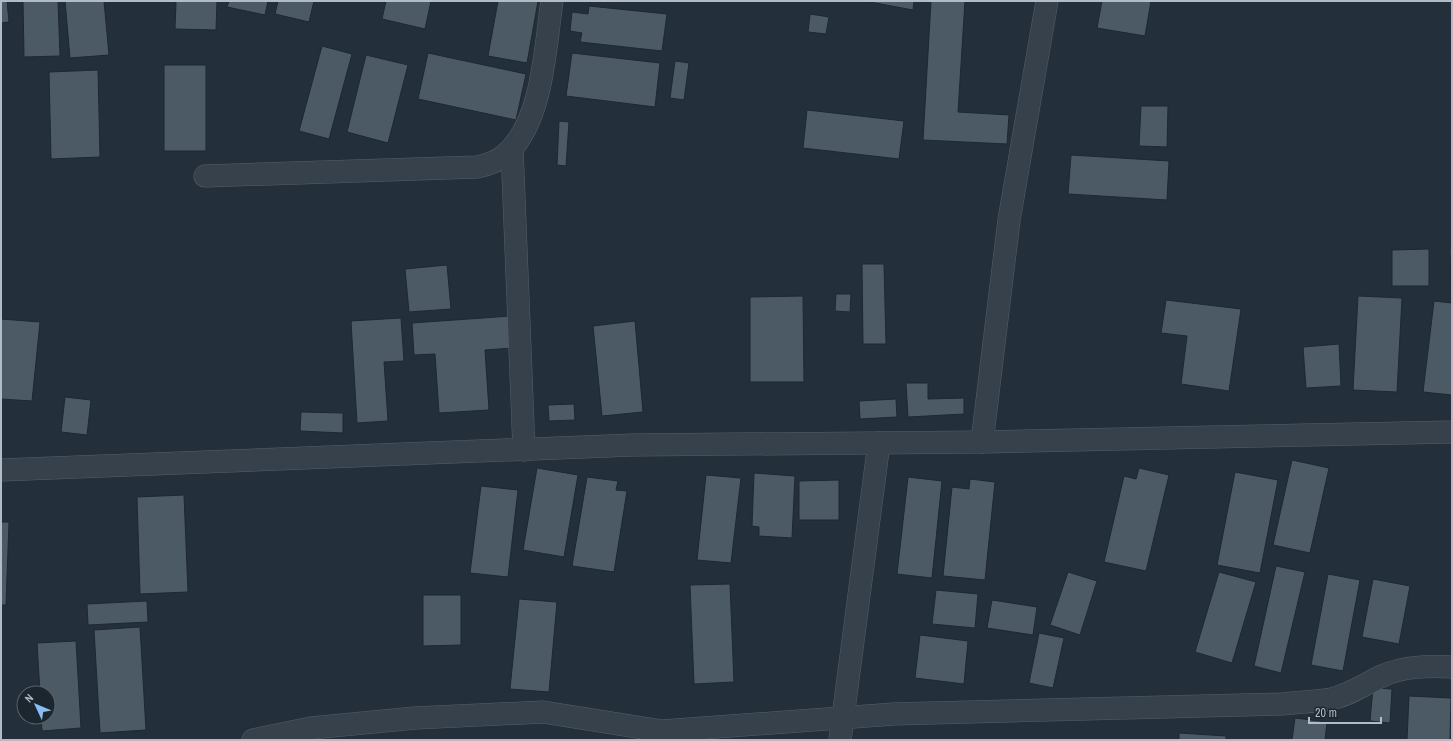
<svg xmlns="http://www.w3.org/2000/svg" width="1453" height="741" font-family="'Archivo Narrow',sans-serif">
  <style>
    .building { fill: #4c5a65; stroke: #1e2831 }
    .lines { fill: none; stroke-linecap: round; stroke-linejoin: round }
    .minor-casing { stroke: #555f68; stroke-width: 23 }
    .minor { stroke: #37414b; stroke-width: 22 }
  </style>
  <rect width="100%" height="100%" fill="#232f3a"/>
  <g class="building">
    <polygon points="1,1 7,1 9,22 1,23"/>
    <polygon points="23,1 58,1 60,56 24,57"/>
    <polygon points="65,1 104,1 109,55 70,58"/>
    <polygon points="176,1 217,1 216,30 175,29"/>
    <polygon points="229,1 268,1 265,15 227,7"/>
    <polygon points="278,1 314,1 309,22 275,14"/>
    <polygon points="386,1 431,1 425,29 382,19"/>
    <polygon points="498,1 538,1 527,63 488,56"/>
    <polygon points="865,1 914,1 913,10"/>
    <polygon points="931,1 965,1 958,112 1009,115 1007,144 923,140"/>
    <polygon points="1102,1 1151,1 1145,36 1097,28"/>
    <polygon points="589,6 667,14 662,51 580,42 582,33 570,31 572,12 588,14"/>
    <polygon points="810,14 829,17 826,34 808,32"/>
    <polygon points="322,46 352,54 329,139 299,131"/>
    <polygon points="428,53 526,74 516,120 418,99"/>
    <polygon points="572,53 660,63 655,107 566,96"/>
    <polygon points="366,55 408,65 388,143 347,132"/>
    <polygon points="675,61 689,63 684,100 670,98"/>
    <rect x="164" y="65" width="42" height="86"/>
    <polygon points="98,70 100,157 51,159 49,72"/>
    <polygon points="1141,106 1168,106 1167,147 1139,146"/>
    <polygon points="807,110 904,121 899,159 803,148"/>
    <polygon points="559,121 569,122 566,166 557,165"/>
    <polygon points="1071,155 1169,161 1167,200 1068,194"/>
    <polygon points="1429,249 1429,286 1392,286 1392,250"/>
    <polygon points="1450,249 1452,249 1452,289 1451,289"/>
    <polygon points="862,264 884,264 886,344 863,344"/>
    <polygon points="447,265 451,309 409,312 405,269"/>
    <polygon points="836,294 851,294 850,312 835,311"/>
    <polygon points="803,296 804,382 750,382 750,297"/>
    <polygon points="1358,296 1402,298 1397,392 1353,390"/>
    <polygon points="1166,300 1241,309 1229,391 1181,384 1187,336 1161,333"/>
    <polygon points="1434,301 1452,303 1452,395 1423,392"/>
    <polygon points="511,316 512,348 485,350 489,410 439,413 435,354 414,355 412,323"/>
    <polygon points="401,318 404,361 384,362 388,421 357,423 351,321"/>
    <polygon points="1,319 40,322 32,401 1,399"/>
    <polygon points="635,321 643,412 602,416 593,326"/>
    <polygon points="1339,344 1341,386 1306,388 1303,347"/>
    <polygon points="906,383 928,383 928,399 964,398 964,414 908,417"/>
    <polygon points="65,397 91,400 87,435 61,432"/>
    <polygon points="896,399 897,417 860,419 859,401"/>
    <polygon points="574,404 575,420 549,421 548,405"/>
    <polygon points="301,412 343,413 343,433 300,431"/>
    <polygon points="1292,460 1329,468 1310,553 1273,545"/>
    <polygon points="537,468 578,475 564,557 523,550"/>
    <polygon points="1139,468 1169,475 1146,571 1104,562 1124,476 1136,479"/>
    <polygon points="1235,472 1278,480 1260,573 1217,565"/>
    <polygon points="754,473 795,476 792,538 759,536 759,527 752,526"/>
    <polygon points="706,475 741,478 731,563 697,560"/>
    <polygon points="587,477 618,481 616,490 627,491 614,572 572,566"/>
    <polygon points="908,477 942,481 932,578 897,574"/>
    <polygon points="970,479 995,482 985,580 943,576 952,487 969,489"/>
    <polygon points="839,480 839,520 799,520 799,481"/>
    <polygon points="481,486 518,490 508,577 470,573"/>
    <polygon points="184,495 188,592 140,594 137,497"/>
    <polygon points="1,522 9,522 6,605 1,605"/>
    <polygon points="1276,566 1305,572 1281,673 1254,666"/>
    <polygon points="1068,572 1097,581 1080,635 1050,625"/>
    <polygon points="1219,572 1256,582 1232,663 1195,652"/>
    <polygon points="1328,574 1360,580 1343,671 1311,665"/>
    <polygon points="1373,579 1410,586 1399,644 1362,637"/>
    <polygon points="730,584 734,682 694,684 690,585"/>
    <polygon points="936,590 978,594 975,628 932,624"/>
    <polygon points="423,595 461,595 461,645 423,646"/>
    <polygon points="519,599 557,602 549,692 510,689"/>
    <polygon points="992,600 1037,607 1033,635 987,628"/>
    <polygon points="147,601 148,622 88,625 87,604"/>
    <polygon points="140,627 146,730 100,733 94,630"/>
    <polygon points="1039,633 1064,638 1053,688 1029,683"/>
    <polygon points="920,635 968,641 964,684 915,678"/>
    <polygon points="76,641 81,728 42,731 41,717 48,717 48,693 40,693 37,643"/>
    <polygon points="1373,688 1392,689 1390,723 1370,721"/>
    <polygon points="1409,696 1451,698 1450,740 1407,740"/>
    <polygon points="1295,718 1327,722 1325,740 1292,740"/>
    <polygon points="1179,733 1226,736 1226,740 1179,740"/>
  </g>
  <g class="lines">
    <defs>
      <g id="minor">
        <polyline points="512,148 524,450"/>
        <path d="M 205,176 L 477,167 C 487,165 497,162 505,155 C 543,123 545,48 552,1"/>
        <polyline points="982,442 1009,220 1047,1"/>
        <polyline points="1,470 633,445 982,442 1452,432"/>
        <path d="M 253,740 L 311,728 L 415,718 L 543,712 L 662,731 L 894,714 L 1282,704 C 1298,702 1315,702 1331,699 C 1350,695 1365,684 1382,676 C 1404,666 1428,666 1452,667"/>
        <polyline points="840,740 879,443"/>
      </g>
    </defs>
    <use href="#minor" class="minor-casing"/>
    <use href="#minor" class="minor"/>
  </g>
  <rect width="1453" height="741" fill="none" stroke="#b2bcc6" stroke-width="4"/>
  <g transform="translate(36 705) rotate(314)"><circle r="19" fill="#1c262f" stroke="#58626b"/>
  <path d="M0-3L7 15L0 10L-7 15Z" fill="#8abdf3"/>
  <text y="-6" font-size="11" font-weight="bold" text-anchor="middle" fill="#b2bcc6">N</text>
  </g>
  <path d="M1309 717v6h72v-6" fill="none" stroke="#b2bcc6" stroke-width="2"/>
  <text x="1315" y="717" font-size="12" fill="#b2bcc6" stroke="#1c262f" stroke-width="3" paint-order="stroke">20 m</text>
</svg>
